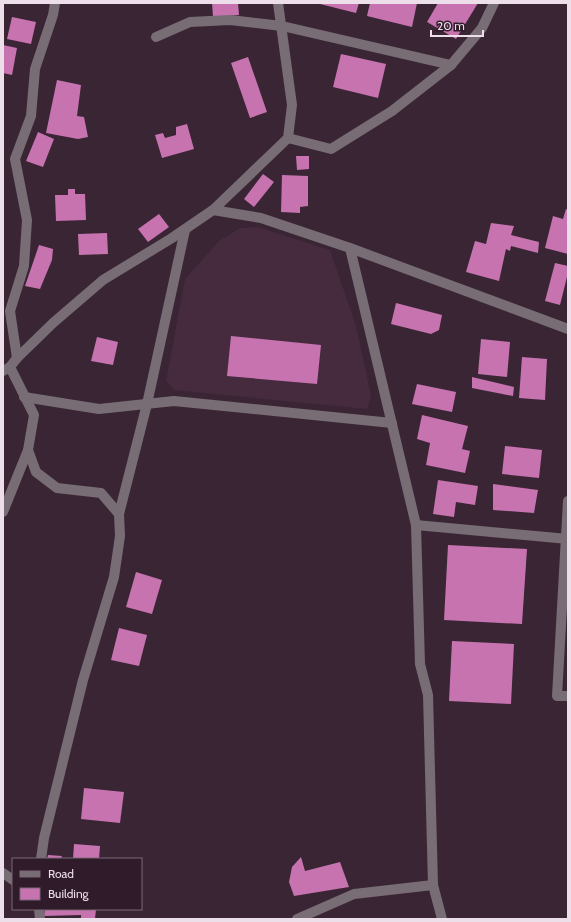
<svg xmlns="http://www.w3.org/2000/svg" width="571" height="922" font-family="Cabin,sans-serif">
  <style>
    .built { fill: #462b3f }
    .building { fill: #c673b0 }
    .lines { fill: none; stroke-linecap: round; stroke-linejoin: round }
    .minor { stroke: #786d74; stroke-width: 10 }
  </style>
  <rect width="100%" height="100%" fill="#3a2534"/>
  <polygon class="built" points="257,227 330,250 356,326 371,396 367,409 174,390 166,381 185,279 219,241 240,228"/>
  <g class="building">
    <polygon points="212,3 238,3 239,15 213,17"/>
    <polygon points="316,3 359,3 356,13"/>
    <polygon points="370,3 417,3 412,27 367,16"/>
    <polygon points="438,3 478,3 456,39 427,22"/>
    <polygon points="12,17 36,22 31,44 7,39"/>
    <polygon points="3,45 17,48 12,75 3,73"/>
    <polygon points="341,54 386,64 378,98 333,87"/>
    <polygon points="248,57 267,112 250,118 231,63"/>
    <polygon points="57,80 81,85 77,116 84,117 88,137 78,139 46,133"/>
    <polygon points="187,124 194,149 162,158 155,135 163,133 165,138 176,135 176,127"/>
    <polygon points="38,132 54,139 43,167 26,161"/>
    <polygon points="296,156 309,156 309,169 297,170"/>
    <polygon points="263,174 274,182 254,207 244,199"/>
    <polygon points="282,175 308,176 308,206 300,207 300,213 281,212"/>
    <polygon points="68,189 75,189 75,194 85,194 86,220 56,221 55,195 68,195"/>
    <polygon points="566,209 568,210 568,254 545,248 553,216 563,219"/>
    <polygon points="159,214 169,227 148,242 138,229"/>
    <polygon points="491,223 514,226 511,235 539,242 538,253 511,246 510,251 506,249 499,281 466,272 475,241 486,244"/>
    <polygon points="107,233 108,254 79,255 78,234"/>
    <polygon points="39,245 53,249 52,260 40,289 25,286"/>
    <polygon points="555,263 568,266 568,273 560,305 545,301"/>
    <polygon points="396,303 442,315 439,330 431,334 391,324"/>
    <polygon points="231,336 321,345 317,384 227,376"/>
    <polygon points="97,337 118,342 113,365 91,361"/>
    <polygon points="481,339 510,342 507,377 478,374"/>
    <polygon points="522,357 547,359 545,400 519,398"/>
    <polygon points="472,377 514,387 513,396 472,388"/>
    <polygon points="417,384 456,392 452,412 412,404"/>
    <polygon points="422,415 468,426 462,449 470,451 465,473 426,465 430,443 417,439"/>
    <polygon points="505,446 542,450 539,478 502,474"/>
    <polygon points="438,480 478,486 475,505 456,502 454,517 433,514"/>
    <polygon points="493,484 538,490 534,513 493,510"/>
    <polygon points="448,545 527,549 522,624 444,620"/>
    <polygon points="136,572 162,580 152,614 126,607"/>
    <polygon points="119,628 147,635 139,666 111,660"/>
    <polygon points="452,641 514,644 511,704 449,701"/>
    <polygon points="84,788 124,792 120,823 81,819"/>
    <polygon points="74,844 100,846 99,859 73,859"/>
    <polygon points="48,855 62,856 61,859 47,859"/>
    <polygon points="301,857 305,871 340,862 349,887 294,896 289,882 292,867"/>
    <polygon points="45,909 96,909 95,919 81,919 81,915 44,916"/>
  </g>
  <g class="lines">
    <g class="minor">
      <polyline points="156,37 190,22 230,20 282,26 451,65"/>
      <polyline points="288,138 331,149 392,111 451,65 482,28 494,3"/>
      <polyline points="213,210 261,218 350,248 568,329"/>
      <polyline points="350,248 416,525 420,664 428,695 433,885 442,919"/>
      <polyline points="17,358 10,311 24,266 27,220 15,159 31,116 35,69 53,15 55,3"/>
      <polyline points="10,367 34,415 28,450 36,472 57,488 101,493 119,514 120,536 114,577 83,680 44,838 41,859"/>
      <polyline points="3,371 10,367 17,358 53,323 103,280 172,238 213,210 288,138 292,105 278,3"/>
      <polyline points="24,397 99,409 174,401 392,423"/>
      <polyline points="568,501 557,696 568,696"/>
      <polyline points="3,512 28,450"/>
      <polyline points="119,514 147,404 185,230"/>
      <polyline points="416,525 568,539"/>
      <polyline points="3,873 13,880"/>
      <polyline points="39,909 40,919"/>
      <polyline points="297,919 354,894 433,885"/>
    </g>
  </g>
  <rect width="571" height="922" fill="none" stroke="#eddfe9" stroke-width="8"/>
  <rect x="12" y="858" width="130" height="52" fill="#2f1b2a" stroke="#7b6976"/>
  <rect x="20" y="871" width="20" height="6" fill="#786d74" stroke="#7b6976"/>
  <text x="48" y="878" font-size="12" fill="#eddfe9">Road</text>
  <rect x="20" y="888" width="20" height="12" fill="#c673b0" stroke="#7b6976"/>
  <text x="48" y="898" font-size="12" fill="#eddfe9">Building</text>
  <path d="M431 30v6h52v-6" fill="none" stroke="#eddfe9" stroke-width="2"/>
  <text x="437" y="30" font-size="12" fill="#eddfe9" stroke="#2f1b2a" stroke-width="3" paint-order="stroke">20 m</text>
</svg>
